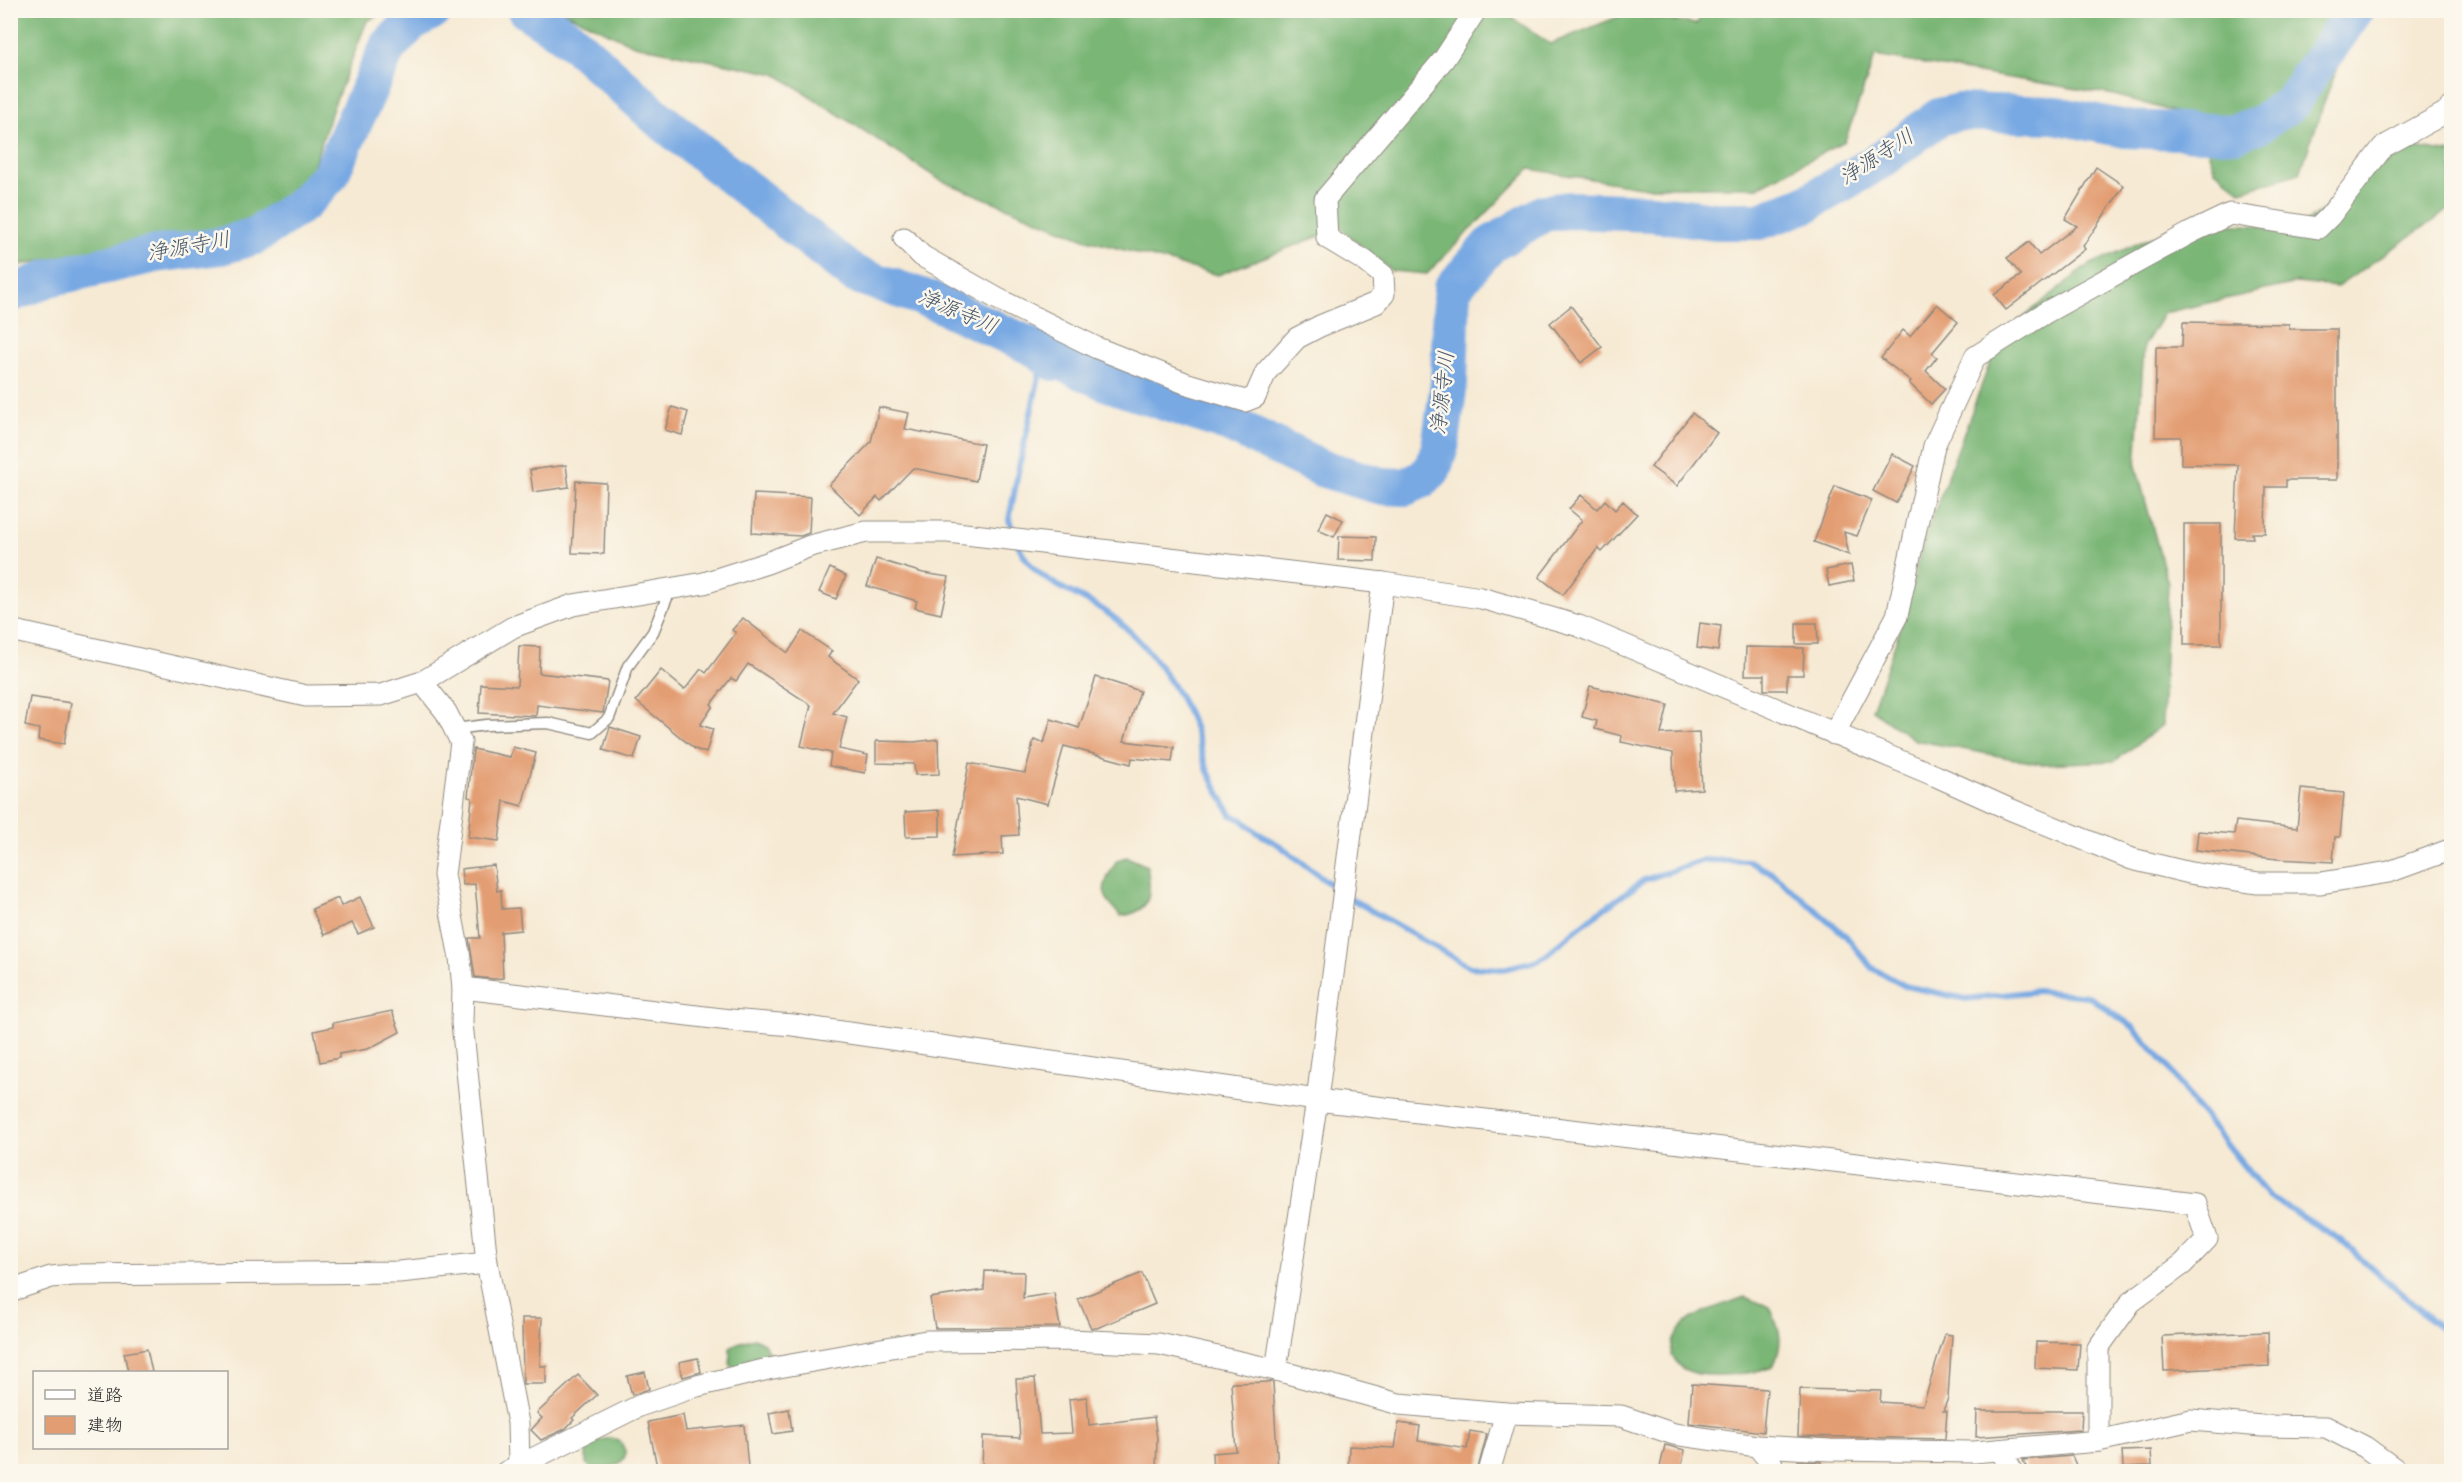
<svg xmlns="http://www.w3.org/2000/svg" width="2462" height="1482" font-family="Dekko,'Klee One',sans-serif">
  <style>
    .forest { fill: #7ab676; stroke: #527050; stroke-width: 1.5 }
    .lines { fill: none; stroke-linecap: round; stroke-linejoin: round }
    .stream { stroke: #78a9e3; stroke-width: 6 }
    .river { stroke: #78a9e3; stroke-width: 38 }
    .building { fill: #e39d72 }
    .service-casing { stroke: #908a80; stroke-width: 13 }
    .minor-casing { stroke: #908a80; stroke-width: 23 }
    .service { stroke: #fff; stroke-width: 10 }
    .minor { stroke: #fff; stroke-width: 21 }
    .labels { text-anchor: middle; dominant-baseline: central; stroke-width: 5; stroke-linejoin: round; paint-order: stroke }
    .water-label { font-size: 21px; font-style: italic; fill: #46576b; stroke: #fbf7ec }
  </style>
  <rect width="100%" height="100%" fill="#fbf7ec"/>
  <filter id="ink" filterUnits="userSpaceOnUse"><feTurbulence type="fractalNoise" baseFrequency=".0167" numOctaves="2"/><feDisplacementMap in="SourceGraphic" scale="12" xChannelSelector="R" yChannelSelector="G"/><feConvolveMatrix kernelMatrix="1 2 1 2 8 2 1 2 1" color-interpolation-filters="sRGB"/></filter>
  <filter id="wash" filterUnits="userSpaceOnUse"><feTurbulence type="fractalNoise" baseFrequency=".008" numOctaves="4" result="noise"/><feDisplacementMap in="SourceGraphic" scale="24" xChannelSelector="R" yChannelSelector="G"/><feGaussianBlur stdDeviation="1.35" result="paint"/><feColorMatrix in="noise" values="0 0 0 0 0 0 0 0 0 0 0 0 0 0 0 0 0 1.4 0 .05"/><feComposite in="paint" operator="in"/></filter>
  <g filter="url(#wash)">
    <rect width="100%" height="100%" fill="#f6ead4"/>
    <g class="forest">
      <polygon points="1501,10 1550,44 1625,14 1696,24 1707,10 2361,11 2327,94 2300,173 2241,191 2215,170 2196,118 2114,95 1875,56 1845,141 1758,187 1640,187 1530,169 1427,274 1392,271 1340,228 1218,275 1087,240 940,180 776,74 634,45 562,11"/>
      <polygon points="10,11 11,10 386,11 367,21 334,105 303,197 197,239 84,252 15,266 10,259"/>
      <polygon points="2407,146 2451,153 2451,208 2337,287 2296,283 2164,313 2144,346 2136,466 2168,584 2162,725 2115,761 2041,764 1915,740 1872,710 1899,632 1924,540 2000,336 2087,266 2184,223 2300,227"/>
      <path d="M 1127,857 L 1147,866 C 1152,893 1152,912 1121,916 C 1097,893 1102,887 1117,860 Z"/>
      <path d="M 1745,1297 L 1770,1307 C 1781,1331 1784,1343 1773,1367 C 1753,1374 1703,1380 1684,1369 C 1679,1366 1675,1359 1671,1355 C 1673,1315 1713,1309 1745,1297 Z"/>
      <polygon points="754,1338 764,1343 769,1354 767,1363 733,1368 730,1364 730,1348 738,1343"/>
      <path d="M 611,1438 L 621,1442 L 626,1453 C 622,1468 604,1470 590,1467 L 586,1463 L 586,1447 L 595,1441 Z"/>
    </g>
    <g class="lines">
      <g class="stream">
        <polyline points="1015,535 1009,520 1019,467 1044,355"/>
        <path d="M 1018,544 C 1034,584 1074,590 1106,612 C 1143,637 1178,686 1194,727 C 1199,741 1202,757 1208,771 C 1215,786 1224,801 1231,815 L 1243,820 L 1256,832 L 1279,845 L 1338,890"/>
        <polyline points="1346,896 1470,967 1503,969 1539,960 1591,918 1644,880 1704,860 1749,861 1773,874 1845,935 1872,968 1905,986 1966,999 2037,991 2088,996 2133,1027 2168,1067 2194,1104 2268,1196 2339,1239 2452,1338"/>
      </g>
      <g class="river">
        <polyline points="526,10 569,38 659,119 854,274 936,302 1037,349 1054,362 1062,362 1108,383 1230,424 1321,468 1381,486 1405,487 1421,480 1432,470 1440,447 1449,383 1452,289 1490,245 1544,213 1569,210 1652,213 1715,221 1760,221 1804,205 1878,162 1939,117 1959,112 2055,115 2126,129 2234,133 2260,124 2290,104 2355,10"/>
        <polyline points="10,294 49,278 156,254 221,246 255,236 303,204 330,175 388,47 412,22 434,10"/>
      </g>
    </g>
    <g id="blocks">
      <g class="building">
        <polygon points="2096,167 2124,186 2083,246 2085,249 2006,310 1994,295 2021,275 2007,258 2029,242 2039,255 2077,226 2065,219"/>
        <polygon points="1937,304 1958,322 1932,353 1937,357 1926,371 1945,389 1931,404 1909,383 1911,381 1881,358 1903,330 1910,336"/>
        <polygon points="1571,306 1602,347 1581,363 1550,323"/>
        <polygon points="2183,322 2289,324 2289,329 2337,329 2337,480 2286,480 2286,487 2266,487 2265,533 2252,533 2253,538 2235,538 2238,465 2181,464 2181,437 2155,437 2156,347 2182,347"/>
        <polygon points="672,407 688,412 682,435 665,430"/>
        <polygon points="879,407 909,413 905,429 983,444 976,481 913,468 881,501 877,497 860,515 829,485 871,442"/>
        <polygon points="1692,413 1717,433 1677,486 1651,467"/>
        <polygon points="1892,454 1915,466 1896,503 1873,491"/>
        <polygon points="566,465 569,487 533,492 530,470"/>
        <polygon points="576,481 606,483 604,554 572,553"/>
        <polygon points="1835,486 1872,500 1857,536 1844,532 1849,555 1814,542"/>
        <polygon points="754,494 811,497 809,533 801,536 752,533"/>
        <polygon points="1581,495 1597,509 1605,500 1615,510 1623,501 1637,514 1602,552 1598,548 1563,595 1539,577 1582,520 1569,509"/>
        <polygon points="1327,512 1343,520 1334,537 1318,530"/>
        <rect x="2184" y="524" width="37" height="121"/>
        <polygon points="1339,536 1376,537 1375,561 1338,560"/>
        <polygon points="876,559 923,573 949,577 941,614 915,608 917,601 867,586"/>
        <polygon points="1851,565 1854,581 1829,586 1826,570"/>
        <polygon points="830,568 846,576 836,599 819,592"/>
        <polygon points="743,618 788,653 802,631 832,651 828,657 858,679 833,713 847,717 839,749 868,755 865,773 829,766 831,753 801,746 811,705 748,664 736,681 731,678 711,704 713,706 700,725 713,729 706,753 695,749 636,701 661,670 684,689 686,688 701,669 706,673 736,633 732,630"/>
        <polygon points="1700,623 1721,626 1718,651 1697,648"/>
        <polygon points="1796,623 1817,623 1818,644 1796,644"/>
        <polygon points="519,646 540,647 539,673 608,681 603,713 537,705 536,716 479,713 481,684 517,686"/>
        <polygon points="1746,647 1804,648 1803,675 1787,675 1787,690 1764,690 1764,675 1745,675"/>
        <polygon points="1096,677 1140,691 1124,741 1174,747 1172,762 1132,758 1131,764 1064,746 1048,804 1016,796 1019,835 1002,836 1003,854 952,857 969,763 1025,773 1034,740 1044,743 1051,719 1079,728"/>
        <polygon points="1590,686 1668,705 1661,734 1699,732 1702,789 1674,791 1673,753 1621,742 1622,736 1595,729 1597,721 1582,717"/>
        <polygon points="30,697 71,703 64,744 38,740 39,729 25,726"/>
        <polygon points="610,727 641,737 634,759 603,750"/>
        <polygon points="938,739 939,774 915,775 914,764 876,763 876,741 914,742"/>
        <polygon points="513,747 536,753 522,806 504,801 499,841 468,837 472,798 468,797 473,749 510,757"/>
        <polygon points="2301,789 2344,793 2340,837 2335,837 2333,862 2278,859 2196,850 2198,831 2234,834 2236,821 2297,828"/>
        <polygon points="940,810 940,836 906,837 905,812"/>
        <polygon points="494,865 497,891 501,890 502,909 519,908 521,930 501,932 503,978 493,979 475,977 469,938 480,938 475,884 463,885 461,869"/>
        <polygon points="360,897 374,927 358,934 352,923 324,935 312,909 338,898 341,906"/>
        <polygon points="392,1011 400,1032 368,1049 339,1054 339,1058 320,1062 314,1031 333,1027 333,1023"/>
        <polygon points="985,1271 1024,1272 1023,1298 1054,1293 1060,1327 935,1328 930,1298 984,1290"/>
        <polygon points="1142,1273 1155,1304 1097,1328 1091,1328 1078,1299"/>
        <polygon points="522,1318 542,1318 540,1366 546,1366 546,1384 523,1384"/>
        <polygon points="2268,1332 2269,1366 2164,1371 2162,1336"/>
        <polygon points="1945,1334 1952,1335 1948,1398 1943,1411 1947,1411 1945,1439 1798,1436 1800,1389 1881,1391 1880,1402 1923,1405"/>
        <polygon points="2036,1342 2080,1343 2078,1370 2035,1368"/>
        <polygon points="147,1349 152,1372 128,1372 124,1353"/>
        <polygon points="698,1358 701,1372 683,1377 679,1362"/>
        <polygon points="645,1372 649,1389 632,1395 627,1376"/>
        <polygon points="578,1375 597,1395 572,1418 574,1420 565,1429 541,1440 531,1430 542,1418 537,1413"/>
        <polygon points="1035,1378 1040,1434 1072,1433 1069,1399 1087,1397 1089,1425 1154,1417 1157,1438 1156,1472 1103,1472 1103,1469 982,1470 983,1436 1020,1438 1016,1379"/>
        <polygon points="1273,1382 1278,1472 1213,1472 1212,1453 1236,1451 1231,1383"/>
        <polygon points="1692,1384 1767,1389 1763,1432 1689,1423"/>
        <polygon points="789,1409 792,1431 773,1434 769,1413"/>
        <polygon points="1977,1411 2082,1411 2081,1430 1976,1437"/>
        <polygon points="683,1415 686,1431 744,1425 748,1467 710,1471 709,1465 679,1472 658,1472 648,1422"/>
        <polygon points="1399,1423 1420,1426 1418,1441 1467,1449 1470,1431 1487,1434 1477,1472 1348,1472 1349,1446 1395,1448"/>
        <polygon points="1665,1445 1685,1450 1680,1472 1659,1472"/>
        <polygon points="2151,1450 2152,1466 2123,1467 2122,1451"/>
        <polygon points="2072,1456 2079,1472 2028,1472 2023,1460"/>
        <polygon points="1798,1461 1821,1462 1823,1472 1798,1472"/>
      </g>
    </g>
  </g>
  <g filter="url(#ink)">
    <use href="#blocks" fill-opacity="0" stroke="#908a80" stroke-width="1.5"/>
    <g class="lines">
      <defs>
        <polyline id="service" points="455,729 486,725 548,723 592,733 609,718 628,666 653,632 671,588"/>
        <g id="minor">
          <polyline points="904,238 922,256 998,299 1097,348 1185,383 1245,401 1255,397 1266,372 1297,338 1320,326 1376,303 1384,294 1383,275 1365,261 1327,238 1325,199 1444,59 1476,10"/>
          <polyline points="10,630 306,696 381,695 422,682 513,627 573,605 704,583 767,563 810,546 866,532 948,532 1383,583 1481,598 1579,626 1936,776 2007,808 2132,859 2190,873 2258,883 2321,883 2389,872 2452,849"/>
          <polyline points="422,682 446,712 461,742 444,875 460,958 463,988 462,1023 487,1263 518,1423 519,1464"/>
          <polyline points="1834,734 1897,616 1934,446 1975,357 2045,313 2190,233 2230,214 2318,228 2330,216 2383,147 2443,114 2452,107"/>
          <polyline points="463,988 730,1020 793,1025 1317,1100 2195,1204 2207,1239 2183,1264 2131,1302 2098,1348 2098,1441"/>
          <polyline points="10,1291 51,1277 73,1275 399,1272 487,1263"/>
          <polyline points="1276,1370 1317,1100 1383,583"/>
          <polyline points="1757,1446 1772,1464 1775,1472"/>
          <polyline points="2000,1450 2013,1472"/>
          <polyline points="506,1472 639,1406 697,1386 768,1369 926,1341 1069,1340 1159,1344 1276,1370 1399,1404 1506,1413 1621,1416 1674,1434 1757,1446 1830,1450 1974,1452 2098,1441 2191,1420 2262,1426 2326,1427 2365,1447 2399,1472"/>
          <polyline points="1489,1472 1506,1413"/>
        </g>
      </defs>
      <use href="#service" class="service-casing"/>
      <use href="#minor" class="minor-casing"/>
      <use href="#service" class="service"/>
      <use href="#minor" class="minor"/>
    </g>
  </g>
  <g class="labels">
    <g class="water-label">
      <text transform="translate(1878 159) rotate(-33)">浄源寺川</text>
      <text transform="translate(189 249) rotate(-10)">浄源寺川</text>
      <text transform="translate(957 314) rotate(23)">浄源寺川</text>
      <text transform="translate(1445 393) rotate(-84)">浄源寺川</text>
    </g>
  </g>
  <rect width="2462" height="1482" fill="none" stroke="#fbf7ec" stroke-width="36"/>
  <rect x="33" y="1371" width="195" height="78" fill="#fbf7ec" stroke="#a8a59f" stroke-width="1.5"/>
  <rect x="45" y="1390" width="30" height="9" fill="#ffffff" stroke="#a8a59f" stroke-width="1.5"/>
  <text x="87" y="1401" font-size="18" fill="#2b2b2b">道路</text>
  <rect x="45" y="1416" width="30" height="18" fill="#e39d72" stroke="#a8a59f" stroke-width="1.5"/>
  <text x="87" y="1431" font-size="18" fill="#2b2b2b">建物</text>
</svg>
